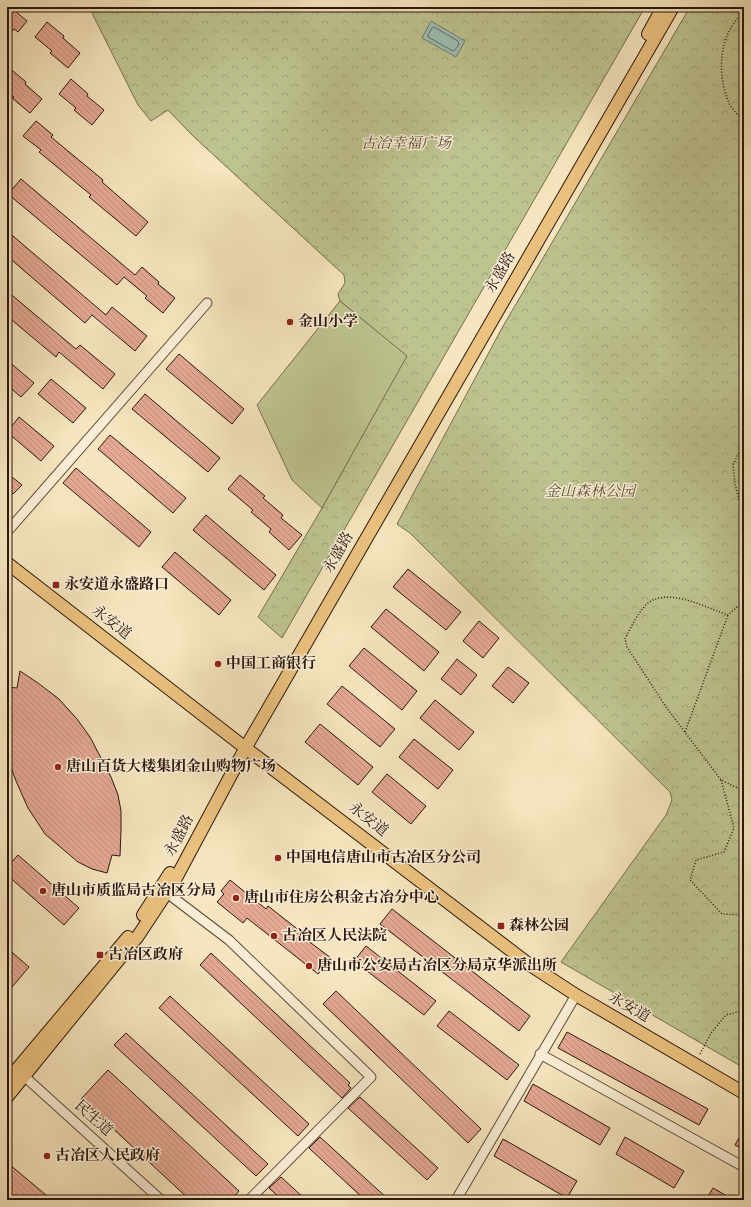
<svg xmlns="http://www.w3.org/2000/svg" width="751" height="1207" font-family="'Old Standard TT','Noto Serif SC',serif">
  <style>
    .park { fill: url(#park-crowns); stroke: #746e4e }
    .pitch { fill: #bec490; stroke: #746e4e }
    .water { fill: #9dbfb4; stroke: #6f7c71 }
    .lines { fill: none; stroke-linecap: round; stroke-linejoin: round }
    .shore { stroke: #646b60; stroke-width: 1 }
    .building { fill: url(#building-back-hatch); stroke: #2b170d }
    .minor-casing { stroke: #5e4a39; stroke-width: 11 }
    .major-casing { stroke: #2b170d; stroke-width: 14 }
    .path { stroke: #2b170d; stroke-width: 1.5; stroke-dasharray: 1 2; stroke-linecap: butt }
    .minor { stroke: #f9eed5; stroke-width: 9 }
    .major { stroke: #ebc27f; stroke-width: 12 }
    .poi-dot { fill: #8f2418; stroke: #f9eed5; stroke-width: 1.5 }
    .labels { text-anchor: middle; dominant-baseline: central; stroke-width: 3; stroke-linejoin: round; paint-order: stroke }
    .park-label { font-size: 15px; font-style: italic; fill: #574b34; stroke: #f9eed5 }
    .street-label { font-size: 15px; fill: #2b170d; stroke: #f9eed5 }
    .poi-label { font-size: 15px; font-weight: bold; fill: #2b170d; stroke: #f9eed5; text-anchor: start }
  </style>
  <defs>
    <pattern id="park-crowns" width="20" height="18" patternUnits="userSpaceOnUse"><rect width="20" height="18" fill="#bec490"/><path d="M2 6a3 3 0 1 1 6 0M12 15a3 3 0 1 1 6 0" fill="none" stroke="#a3a87b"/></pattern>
    <pattern id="building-back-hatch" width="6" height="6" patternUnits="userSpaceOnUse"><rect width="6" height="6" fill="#e4a893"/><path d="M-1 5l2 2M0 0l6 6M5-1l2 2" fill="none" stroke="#c4907e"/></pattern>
  </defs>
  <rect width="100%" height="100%" fill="#f6e5be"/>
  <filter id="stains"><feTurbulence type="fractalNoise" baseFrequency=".005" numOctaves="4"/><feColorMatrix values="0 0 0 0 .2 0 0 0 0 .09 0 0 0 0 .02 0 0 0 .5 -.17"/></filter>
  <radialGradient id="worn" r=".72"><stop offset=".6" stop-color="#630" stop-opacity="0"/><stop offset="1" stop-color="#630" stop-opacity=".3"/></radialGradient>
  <g class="park">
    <polygon points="89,7 645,7 282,638 258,617 322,508 406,356 340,301 338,294 345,283 344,275 193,136 168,110 151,121 138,105"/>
    <polygon points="690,7 744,7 744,1068 561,962 666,815 672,800 670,792 410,533 397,524 502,328"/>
  </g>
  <polygon class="pitch" points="340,301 407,356 322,508 292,480 257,405"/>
  <polygon class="water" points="431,21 465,41 456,57 422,38"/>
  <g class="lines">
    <polygon class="shore" points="434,27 458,41 459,44 455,50 453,51 428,37 428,35 432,28"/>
  </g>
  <g class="building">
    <polygon points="7,7 10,7 27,21 18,32 14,29 7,37"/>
    <polygon points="47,22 64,36 63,38 80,53 68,68 50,53 52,51 35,37"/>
    <polygon points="7,66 26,82 25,84 42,99 30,113 12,98 14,97 7,91"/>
    <polygon points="71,79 88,94 87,96 104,110 92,125 74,110 76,108 59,94"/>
    <polygon points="36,121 53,135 51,137 103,180 102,182 148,222 136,236 89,197 91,195 39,152 41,150 23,136"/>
    <polygon points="21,179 135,275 142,267 159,282 158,284 175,298 163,313 145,298 147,296 124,277 117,285 8,194"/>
    <polygon points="7,231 106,315 112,307 147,336 135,351 92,315 85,323 7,256"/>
    <polygon points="7,291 76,349 80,345 115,374 103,389 59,352 56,357 7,316"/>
    <polygon points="179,354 244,409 232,424 166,369"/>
    <polygon points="7,360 34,383 21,397 7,385"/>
    <polygon points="51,379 86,408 73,423 38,394"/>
    <polygon points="145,394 220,458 208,472 132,409"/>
    <polygon points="19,417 54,446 41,461 7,432"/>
    <polygon points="110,435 186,498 173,513 98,449"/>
    <polygon points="76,468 151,532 139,547 63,483"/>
    <polygon points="240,475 265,496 263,498 283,515 281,518 302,535 289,550 269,532 271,529 251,512 253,510 228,489"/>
    <polygon points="12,477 22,485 13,494 7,489 7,482"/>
    <polygon points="206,515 276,575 264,590 193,530"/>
    <polygon points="175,552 231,600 219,615 162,567"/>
    <polygon points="408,569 461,612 446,630 393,587"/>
    <polygon points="386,609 439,652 424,671 371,627"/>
    <polygon points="479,621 499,638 483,658 463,641"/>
    <polygon points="364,648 417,691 402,710 349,666"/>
    <polygon points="457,659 477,675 461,695 441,679"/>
    <polygon points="508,667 529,683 513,703 492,686"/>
    <polygon points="20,671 38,683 59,699 77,719 90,737 111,777 118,795 121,811 121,830 120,856 112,855 107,873 92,869 78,862 45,834 28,808 16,781 7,756 7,687 17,688"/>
    <polygon points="342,686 395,729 380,747 327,704"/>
    <polygon points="435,700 474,732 459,750 420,718"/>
    <polygon points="320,724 373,767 358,785 305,742"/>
    <polygon points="414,739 453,770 438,789 399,757"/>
    <polygon points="387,774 426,806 411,824 372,792"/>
    <polygon points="18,855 79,908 64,925 7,875 7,867"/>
    <polygon points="230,880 266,909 268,906 305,935 303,937 331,958 318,974 247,918 243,923 217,902 224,894 221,891"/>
    <polygon points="392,909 530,1016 519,1031 380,924"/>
    <polygon points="366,946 436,1001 424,1015 354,961"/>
    <polygon points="7,948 29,967 7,993"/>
    <polygon points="211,953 350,1083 348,1085 351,1088 342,1098 200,965"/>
    <polygon points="336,991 481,1129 468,1143 323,1004"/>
    <polygon points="170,996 309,1124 298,1136 159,1008"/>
    <polygon points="449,1011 519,1065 507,1080 437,1026"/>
    <polygon points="567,1032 708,1109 699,1125 558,1048"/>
    <polygon points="126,1033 268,1164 256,1176 114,1045"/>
    <polygon points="108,1070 239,1191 231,1200 190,1200 81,1099"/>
    <polygon points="533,1084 610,1128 600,1145 524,1101"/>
    <polygon points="360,1097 438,1168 427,1180 348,1108"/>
    <polygon points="744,1129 744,1150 735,1145"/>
    <polygon points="320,1137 389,1200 365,1200 309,1148"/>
    <polygon points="625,1137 684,1171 674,1188 616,1154"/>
    <polygon points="503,1139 577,1181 567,1198 494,1156"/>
    <polygon points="10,1165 52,1200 7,1200 7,1169"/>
    <polygon points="281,1177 306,1200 282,1200 269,1188"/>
    <polygon points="713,1188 734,1200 706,1200"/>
  </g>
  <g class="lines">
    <defs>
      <g id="minor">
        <polyline points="7,532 207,303"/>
        <polyline points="167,893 229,940 371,1077 249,1200"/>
        <polyline points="540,1054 744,1167"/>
        <polyline points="24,1076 161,1200"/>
        <polyline points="456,1200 576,995"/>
      </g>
      <g id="major">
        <polyline points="648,34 663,7"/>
        <polyline points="7,563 239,743 530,965 576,995 744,1093"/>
        <polyline points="143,915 170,873"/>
        <polyline points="7,1081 128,937"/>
        <polyline points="7,1097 138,936 175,880 246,747 673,7"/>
      </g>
    </defs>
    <use href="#minor" class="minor-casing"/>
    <use href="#major" class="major-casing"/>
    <g class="path">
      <path d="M 744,12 C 719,33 716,73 729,103 C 732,109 739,116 744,122"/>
      <polyline points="744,442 733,465 735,484 744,517"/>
      <path d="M 744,601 L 728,615 C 707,608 672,589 651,601 C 641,606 630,629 625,639 L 627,647 L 666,707 L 721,780 L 744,791"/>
      <polyline points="685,732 728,615"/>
      <polyline points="721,780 734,828 724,852 696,860 690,880 722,914 742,915 744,917"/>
      <polyline points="700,1054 711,1033 726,1015 744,1010"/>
    </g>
    <use href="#minor" class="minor"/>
    <use href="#major" class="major"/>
  </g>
  <g class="poi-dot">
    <circle cx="290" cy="322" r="4"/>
    <rect x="52" y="581" width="8" height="8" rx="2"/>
    <circle cx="218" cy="664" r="4"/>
    <circle cx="58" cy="767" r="4"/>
    <circle cx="278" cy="858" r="4"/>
    <circle cx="43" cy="891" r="4"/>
    <circle cx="236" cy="898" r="4"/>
    <rect x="497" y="922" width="8" height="8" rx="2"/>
    <circle cx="274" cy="936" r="4"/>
    <rect x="96" y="951" width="8" height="8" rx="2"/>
    <circle cx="309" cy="966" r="4"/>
    <circle cx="47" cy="1156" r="4"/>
  </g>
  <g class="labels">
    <g class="park-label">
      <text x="406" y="144">古冶幸福广场</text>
      <text x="590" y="492">金山森林公园</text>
    </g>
    <g class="street-label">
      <text transform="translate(501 273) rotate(-60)">永盛路</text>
      <text transform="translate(339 553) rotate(-60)">永盛路</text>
      <text transform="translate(111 623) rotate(38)">永安道</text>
      <text transform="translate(368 820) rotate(38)">永安道</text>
      <text transform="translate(180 836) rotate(-62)">永盛路</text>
      <text transform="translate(629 1008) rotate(30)">永安道</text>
      <text transform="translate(93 1119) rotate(42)">民生道</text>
    </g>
    <g class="poi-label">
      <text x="298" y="322">金山小学</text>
      <text x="64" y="585">永安道永盛路口</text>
      <text x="226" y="664">中国工商银行</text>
      <text x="66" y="767">唐山百货大楼集团金山购物广场</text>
      <text x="286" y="858">中国电信唐山市古冶区分公司</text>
      <text x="51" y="891">唐山市质监局古冶区分局</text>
      <text x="244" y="898">唐山市住房公积金古冶分中心</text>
      <text x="509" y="926">森林公园</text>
      <text x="282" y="936">古冶区人民法院</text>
      <text x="108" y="955">古冶区政府</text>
      <text x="317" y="966">唐山市公安局古冶区分局京华派出所</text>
      <text x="55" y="1156">古冶区人民政府</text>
    </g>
  </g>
  <rect width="751" height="1207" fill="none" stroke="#f6e5be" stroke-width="24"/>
  <rect x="8" y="8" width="735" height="1191" fill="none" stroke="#2b170d" stroke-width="2"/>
  <rect x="12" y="12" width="727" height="1183" fill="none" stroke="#2b170d"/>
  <rect width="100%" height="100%" filter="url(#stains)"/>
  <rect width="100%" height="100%" fill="url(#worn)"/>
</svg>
